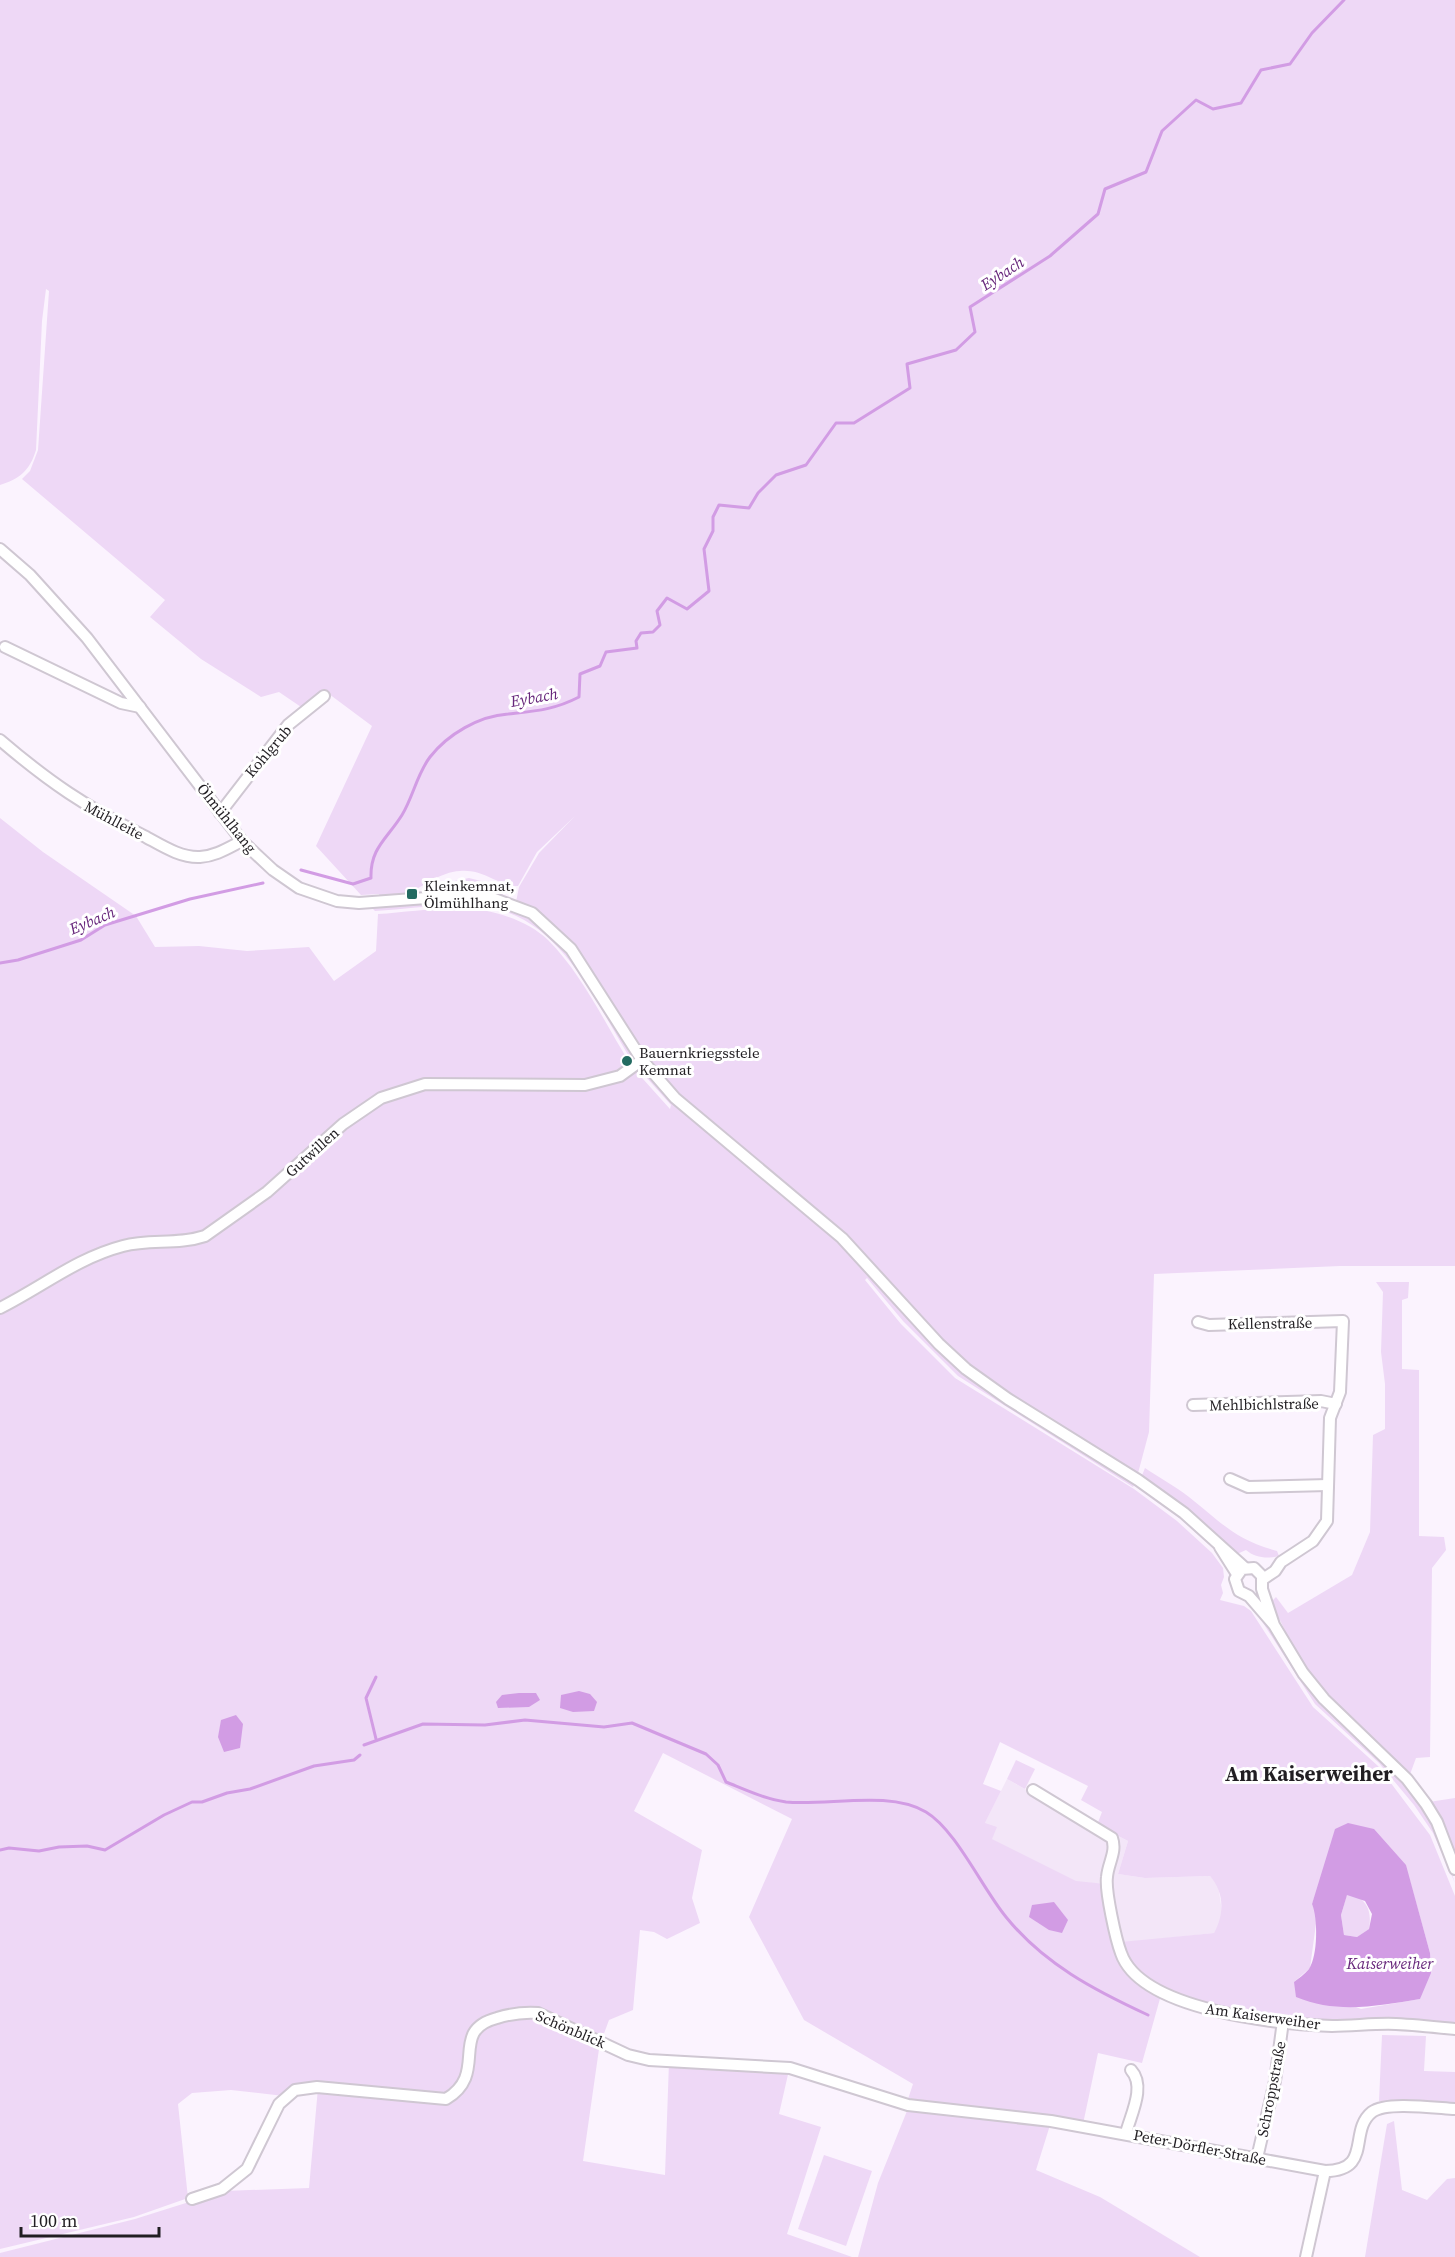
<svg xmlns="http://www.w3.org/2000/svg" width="1455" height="2257" font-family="'Source Serif 4',serif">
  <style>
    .built { fill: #f3e6f8 }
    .green { fill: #eed8f6; fill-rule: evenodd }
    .water { fill: #d29ce4; fill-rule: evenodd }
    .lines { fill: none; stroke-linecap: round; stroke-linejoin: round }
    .stream { stroke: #d29ce4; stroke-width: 3 }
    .minor-casing { stroke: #cfc7d2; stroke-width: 14 }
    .minor { stroke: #fff; stroke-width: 10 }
    .poi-dot { fill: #236b61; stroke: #fff; stroke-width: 2 }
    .labels { text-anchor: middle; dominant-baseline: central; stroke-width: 6; stroke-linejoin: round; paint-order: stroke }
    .street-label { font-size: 15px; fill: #211e22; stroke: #fff }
    .poi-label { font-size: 15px; fill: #211e22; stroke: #fff; text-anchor: start }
    .water-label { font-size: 16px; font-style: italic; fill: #67267b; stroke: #fff }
    .district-label { font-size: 21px; font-weight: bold; fill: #211e22; stroke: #fff }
  </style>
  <rect width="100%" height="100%" fill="#fbf3fe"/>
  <polygon class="built" points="1007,1779 1094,1828 1097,1825 1128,1841 1118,1874 1145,1878 1210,1876 1218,1885 1223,1918 1214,1933 1121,1943 1106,1884 1076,1882 991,1839 985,1823"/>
  <g class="green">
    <path d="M 0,0 L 1455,0 L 1455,1266 L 1340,1266 L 1154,1274 L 1149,1432 L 1137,1477 L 968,1368 L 941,1342 L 845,1235 L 675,1091 L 644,1057 L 574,946 L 535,910 L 516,902 L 519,887 L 539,853 L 575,816 L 537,852 L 518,886 C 497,886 485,869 460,871 C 440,872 425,886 408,893 C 400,897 389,896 380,898 L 379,894 L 361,895 L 316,846 L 372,726 L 325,691 L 304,709 L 279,692 L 261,697 L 201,659 L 150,617 L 165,600 L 22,479 L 30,471 L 38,450 L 49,291 L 46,289 L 42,321 L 36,450 C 30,470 20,479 0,485 Z"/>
    <path d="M 0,818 L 43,852 L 136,916 L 155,947 L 199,946 L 247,951 L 309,947 L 334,981 L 376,951 L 378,914 C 412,912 453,904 487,911 C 508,915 533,925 548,940 C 583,975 605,1024 631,1065 C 587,1093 480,1085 426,1086 L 586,1087 L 634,1069 L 670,1109 L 671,1105 L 637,1067 L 641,1064 L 839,1241 L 937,1347 L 1135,1483 L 1133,1487 L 958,1376 L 903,1321 L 867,1278 L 865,1280 L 901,1324 L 955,1378 L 1134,1489 L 1177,1521 L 1212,1553 L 1223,1568 L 1224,1577 L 1221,1585 L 1223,1593 L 1220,1600 L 1244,1606 L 1251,1611 L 1313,1707 L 1378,1766 L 1430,1835 L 1455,1896 L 1455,2027 L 1266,2017 L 1161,1995 L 1142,2063 L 1098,2053 L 1083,2124 L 907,2102 L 913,2084 L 804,2020 L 749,1917 L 792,1819 L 663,1753 L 634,1811 L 702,1850 L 692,1898 L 700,1923 L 667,1939 L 654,1932 L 640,1930 L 633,2010 L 609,2020 L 602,2039 L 538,2011 L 481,2021 L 467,2070 L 445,2098 L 316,2086 L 284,2096 L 231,2090 L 192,2093 L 178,2104 L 188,2198 L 134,2217 L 0,2249 ZM 1000,1742 L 1088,1786 L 1081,1800 L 1102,1812 L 1097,1825 L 1128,1841 L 1118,1874 L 1145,1878 L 1210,1876 C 1225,1893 1224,1915 1214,1933 L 1121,1942 L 1106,1884 L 1076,1881 L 992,1839 L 997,1827 L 985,1823 L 1001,1791 L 983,1784 ZM 1410,1881 L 1430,1953 L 1420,1999 L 1361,2009 L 1294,1982 L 1310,1968 L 1317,1916 L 1312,1904 L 1319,1885 Z"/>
    <polygon points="469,878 493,884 504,896 467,889 420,893 430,886"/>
    <path d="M 466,901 C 487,902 508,907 528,916 C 568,934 615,1022 639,1060 L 634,1064 C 596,1006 563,917 485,907 C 449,902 411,909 375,911 L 371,907 Z"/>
    <polygon points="1376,1282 1409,1282 1408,1298 1402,1300 1402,1369 1419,1370 1419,1536 1444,1537 1446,1550 1432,1568 1430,1757 1416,1758 1409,1777 1348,1720 1305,1671 1271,1602 1276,1597 1288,1613 1352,1575 1370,1532 1373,1435 1385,1429 1385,1384 1381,1352 1383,1292"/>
    <path d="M 1145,1468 C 1160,1478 1175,1486 1189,1497 C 1222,1523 1234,1539 1277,1551 L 1279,1556 C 1268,1559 1255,1558 1246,1550 L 1237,1554 L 1141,1478 Z"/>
    <polygon points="1258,1610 1301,1674 1405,1781 1434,1823 1455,1883 1433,1833 1414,1805 1379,1763 1315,1704 1256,1612"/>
    <polygon points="1016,1760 1035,1769 1025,1789 1007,1779"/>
    <polygon points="1455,1798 1455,1861 1429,1802"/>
    <path d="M 1347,1894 C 1367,1897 1372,1911 1369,1929 L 1357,1937 L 1344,1935 L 1341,1915 Z"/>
    <polygon points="529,2014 600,2042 583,2161 665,2175 669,2062 789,2070 779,2114 821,2127 787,2234 852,2257 0,2257 0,2253 135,2219 224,2191 309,2188 318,2088 456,2095 472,2042 482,2024"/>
    <polygon points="1382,2035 1426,2036 1424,2071 1455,2072 1455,2106 1379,2101"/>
    <polygon points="909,2106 1051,2122 1036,2170 1100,2197 1200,2257 858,2257 878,2183"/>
    <polygon points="1394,2121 1402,2190 1427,2200 1447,2179 1455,2178 1455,2257 1365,2257 1387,2124"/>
    <polygon points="824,2155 872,2171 846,2246 798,2229"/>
  </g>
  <g class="water">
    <polygon points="579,1691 590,1694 597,1702 594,1711 573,1712 560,1708 561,1695"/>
    <polygon points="519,1693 536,1693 540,1700 529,1707 498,1708 496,1702 502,1695"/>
    <polygon points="236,1715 243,1724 240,1748 224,1752 218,1737 221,1720"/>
    <path d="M 1348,1823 L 1374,1829 L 1406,1865 L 1430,1953 L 1431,1973 L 1420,1999 C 1377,2006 1337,2014 1296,1997 L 1294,1982 C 1299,1978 1305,1974 1309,1969 C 1318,1956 1318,1918 1312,1904 L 1335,1829 ZM 1347,1895 L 1365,1901 L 1372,1914 L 1369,1929 L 1357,1937 L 1344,1935 L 1341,1915 Z"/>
    <polygon points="1054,1902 1068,1920 1062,1933 1049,1930 1029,1917 1032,1905"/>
  </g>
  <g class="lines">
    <g class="stream">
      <path d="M 301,870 L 353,884 L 371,878 C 370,848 387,839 402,815 C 413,797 417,774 430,757 C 448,734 479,716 508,714 C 535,711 554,710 579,697 L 580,674 L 600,666 L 606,652 L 637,648 L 636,641 L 641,633 L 653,632 L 660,625 L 657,611 L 667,598 L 687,609 L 709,591 L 704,549 L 713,531 L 713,517 L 719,505 L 749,508 L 758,493 L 776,475 L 806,465 L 836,423 L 854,423 L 910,388 L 907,364 L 956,350 L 975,332 L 970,307 L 1050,256 L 1098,214 L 1105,189 L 1146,172 L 1162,131 L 1196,100 L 1213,109 L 1241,103 L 1261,70 L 1290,64 L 1312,33 L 1344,0"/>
      <polyline points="0,963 18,960 81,940 105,925 190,899 263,883"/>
      <polyline points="376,1677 366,1698 376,1739"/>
      <path d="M 364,1745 L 423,1724 L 485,1725 L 525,1720 L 604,1727 L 632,1723 L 706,1754 L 718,1765 L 726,1782 C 746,1790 765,1799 786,1802 C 828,1806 889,1790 926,1812 C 956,1830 982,1888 1006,1917 C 1044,1964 1094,1990 1148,2015"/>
      <polyline points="0,1850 9,1848 39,1851 59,1847 87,1846 105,1850 164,1815 192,1802 202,1802 227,1793 250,1789 314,1766 354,1760 360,1755"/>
    </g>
    <defs>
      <g id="minor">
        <polyline points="0,549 30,575 87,638 242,841 273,870 299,888 337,901 359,903 467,895 489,897 532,913 571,949 642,1060 675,1098 842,1238 939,1344 966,1369 1008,1399 1138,1480 1184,1513 1245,1568"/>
        <polyline points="5,647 121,703 140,707"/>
        <path d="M 0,740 C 49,782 86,807 144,836 C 161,845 180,858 200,857 C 216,856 228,848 242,841"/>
        <polyline points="220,813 288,725 324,696"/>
        <path d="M 0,1308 C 42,1287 77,1258 123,1246 C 150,1239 178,1245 205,1236 L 267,1192 L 343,1124 L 381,1098 L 425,1084 L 585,1085 L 620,1076 L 642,1060"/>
        <polyline points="1198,1322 1209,1325 1343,1321 1340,1392 1330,1418 1327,1521 1313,1541 1281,1562 1275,1571 1263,1579"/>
        <polyline points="1193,1405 1321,1401 1336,1404"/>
        <polyline points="1230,1479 1248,1487 1328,1485"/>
        <polyline points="1220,1547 1237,1574"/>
        <polyline points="1274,1625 1262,1589 1262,1576 1254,1568 1242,1569 1235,1579 1239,1591 1249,1596 1274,1625 1303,1673 1324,1699 1407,1779 1426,1804 1437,1822 1455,1869"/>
        <path d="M 1033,1790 L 1112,1838 C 1117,1852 1108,1863 1107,1877 C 1105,1891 1116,1940 1121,1953 C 1141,2011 1280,2024 1332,2026 C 1354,2026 1375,2023 1396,2024 C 1416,2025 1435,2027 1455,2029"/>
        <path d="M 1126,2133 C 1131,2114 1146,2086 1131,2070"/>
        <polyline points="1257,2158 1275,2081 1283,2021"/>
        <path d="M 192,2199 L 222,2189 L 247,2169 L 279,2104 L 295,2090 L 317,2087 L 446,2099 C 490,2073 447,2031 497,2018 C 510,2014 525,2012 538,2013 L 628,2055 L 649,2060 L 790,2068 L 908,2105 L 1051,2121 L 1325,2171 C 1373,2171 1348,2131 1372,2112 C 1386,2101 1436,2108 1455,2109"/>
        <polyline points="1306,2257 1325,2171"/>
      </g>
    </defs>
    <use href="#minor" class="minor-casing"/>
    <use href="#minor" class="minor"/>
  </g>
  <g class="poi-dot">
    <rect x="406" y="888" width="12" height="12" rx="3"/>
    <circle cx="627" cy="1061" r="6"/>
  </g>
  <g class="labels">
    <g class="street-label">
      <text transform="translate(268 751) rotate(-50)">Kohlgrub</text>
      <text transform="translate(227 818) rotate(51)">Ölmühlhang</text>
      <text transform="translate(114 820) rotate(28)">Mühlleite</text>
      <text transform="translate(312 1152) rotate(-42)">Gutwillen</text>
      <text transform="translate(1270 1323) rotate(-1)">Kellenstraße</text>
      <text transform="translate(1264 1404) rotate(-1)">Mehlbichlstraße</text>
      <text transform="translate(1263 2016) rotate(8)">Am Kaiserweiher</text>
      <text transform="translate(571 2029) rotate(23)">Schönblick</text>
      <text transform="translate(1271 2089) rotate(-79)">Schroppstraße</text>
      <text transform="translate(1200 2147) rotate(11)">Peter-Dörfler-Straße</text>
    </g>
    <g class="poi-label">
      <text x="424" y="885">Kleinkemnat,<tspan x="424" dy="17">Ölmühlhang</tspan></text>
      <text x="639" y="1052">Bauernkriegsstele<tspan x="639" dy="17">Kemnat</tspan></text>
    </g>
    <g class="water-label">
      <text transform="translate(1002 273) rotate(-33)">Eybach</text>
      <text transform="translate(534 697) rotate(-10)">Eybach</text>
      <text transform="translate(92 920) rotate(-23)">Eybach</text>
      <text x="1390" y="1963">Kaiserweiher</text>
    </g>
    <g class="district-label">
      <text x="1309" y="1773">Am Kaiserweiher</text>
    </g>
  </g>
  <path d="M21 2227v9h138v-9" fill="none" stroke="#211e22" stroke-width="3"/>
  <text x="30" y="2227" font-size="18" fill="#211e22" stroke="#ffffff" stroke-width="4.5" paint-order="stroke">100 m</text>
</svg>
